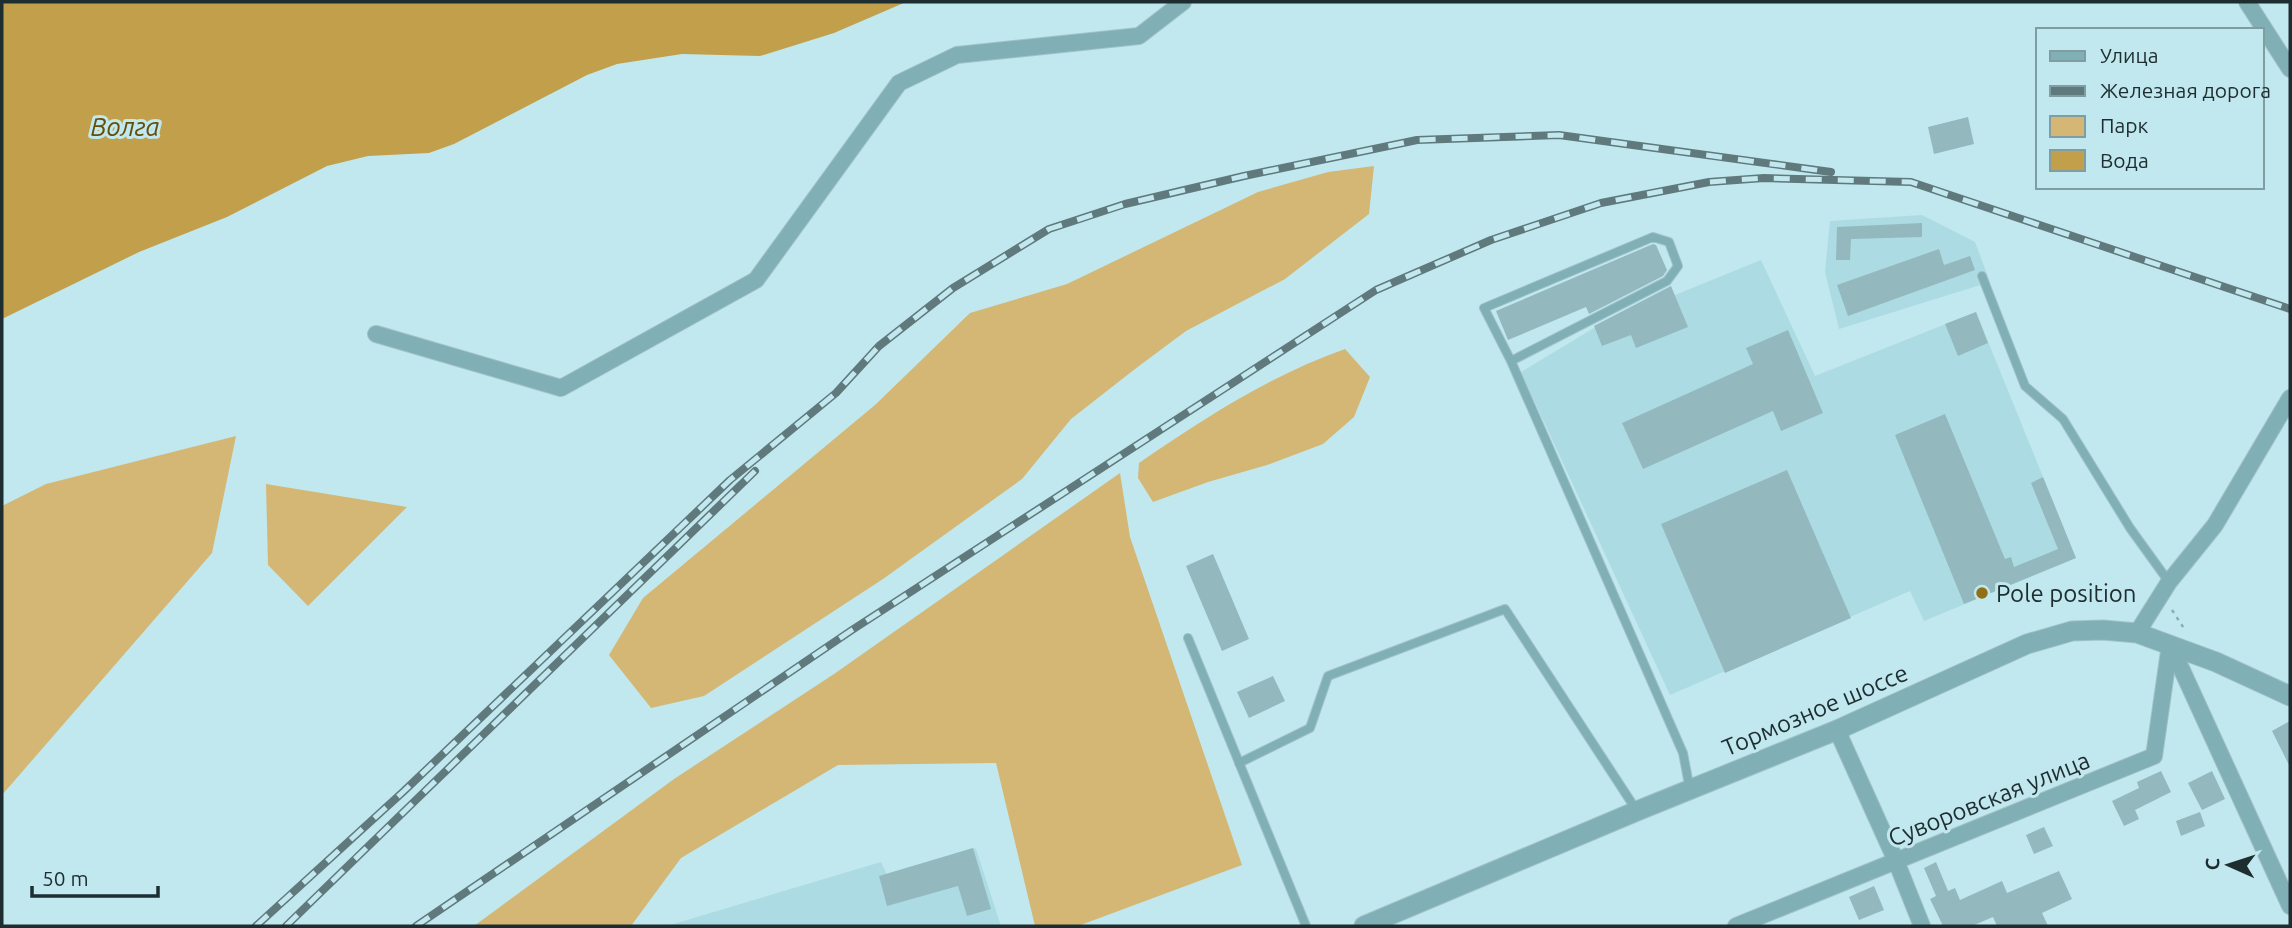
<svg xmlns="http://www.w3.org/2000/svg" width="2292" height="928" font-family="Ubuntu,sans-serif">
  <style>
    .built { fill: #acdbe3 }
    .green { fill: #d4b775 }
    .water { fill: #c29f4b }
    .building { fill: #93b9bf }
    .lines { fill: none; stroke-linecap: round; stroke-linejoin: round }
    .service-casing { stroke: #a0c3c8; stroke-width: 10 }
    .minor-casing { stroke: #a0c3c8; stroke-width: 18 }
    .tertiary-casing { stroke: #a0c3c8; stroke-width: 21 }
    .path { stroke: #8dadb2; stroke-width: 2.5; stroke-dasharray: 3.5 5; stroke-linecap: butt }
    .service { stroke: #81afb6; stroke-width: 8 }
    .minor { stroke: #81afb6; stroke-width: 16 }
    .tertiary { stroke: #81afb6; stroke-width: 19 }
    .rail-casing { stroke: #60797d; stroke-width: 8 }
    .rail { stroke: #c1e8ee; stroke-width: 5; stroke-dasharray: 16; stroke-linecap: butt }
    .poi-dot { fill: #906f15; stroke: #c1e8ee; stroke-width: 2.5 }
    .labels { text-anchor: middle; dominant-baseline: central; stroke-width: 6; stroke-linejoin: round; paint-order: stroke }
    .poi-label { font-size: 24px; fill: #1e2d30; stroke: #c1e8ee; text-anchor: start }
    .street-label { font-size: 24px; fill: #1e2d30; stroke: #c1e8ee }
    .water-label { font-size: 26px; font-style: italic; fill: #654d0a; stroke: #c1e8ee }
  </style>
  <rect width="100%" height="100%" fill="#c1e8ee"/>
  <g class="built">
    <polygon points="1922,215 1975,242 1990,282 1839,329 1825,272 1830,221"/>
    <polygon points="1761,260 1815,376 1976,312 2076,558 1924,621 1910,591 1670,695 1521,372 1594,328"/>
    <polygon points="973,848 976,849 1001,926 667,926 881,862 887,875"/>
  </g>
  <g class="green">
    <polygon points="1374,166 1369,214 1285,279 1186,331 1135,369 1071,419 1022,479 883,579 704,696 651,708 609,655 643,598 875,405 970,313 1067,284 1258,192 1328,172"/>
    <path d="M 1345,349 L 1370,377 L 1354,417 L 1323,444 L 1267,465 L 1208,482 L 1153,502 L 1138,478 L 1139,463 C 1203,419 1271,375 1345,349 Z"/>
    <polygon points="236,436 212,553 2,795 2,506 46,484"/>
    <polygon points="1120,473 1130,537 1242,865 1078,926 1035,926 996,763 838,765 681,858 631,926 474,926 674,779 834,674"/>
    <polygon points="266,484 407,507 308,606 268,565"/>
  </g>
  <polygon class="water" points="2,2 906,2 834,33 760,56 682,54 617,64 587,75 454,144 429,153 368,156 327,166 227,217 139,252 2,319"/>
  <g class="building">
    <polygon points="1968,117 1974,144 1934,154 1928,127"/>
    <polygon points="1922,223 1922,237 1851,239 1850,260 1836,260 1837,227"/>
    <polygon points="1653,244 1656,245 1667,270 1663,276 1589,314 1586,307 1508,340 1496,311"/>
    <polygon points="1939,249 1944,265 1970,256 1975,270 1848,316 1837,285"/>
    <polygon points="1671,286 1688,327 1636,348 1631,335 1602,346 1594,326"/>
    <polygon points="1976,312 1988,343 1958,356 1945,324"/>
    <polygon points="1788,330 1823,413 1781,431 1773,411 1643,469 1622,423 1753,364 1746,348"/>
    <polygon points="1945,414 2005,559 2011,557 2014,567 2058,549 2031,483 2043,477 2076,558 1964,604 1895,435"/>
    <polygon points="1787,470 1851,618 1725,673 1661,524"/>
    <polygon points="1213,554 1249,639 1222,651 1186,566"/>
    <polygon points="1273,676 1285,701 1249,718 1237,692"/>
    <polygon points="2290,721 2290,767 2272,731"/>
    <polygon points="2161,771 2171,792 2135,810 2139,819 2124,826 2112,801 2139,788 2137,782"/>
    <polygon points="2212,771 2225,799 2202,810 2188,783"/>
    <polygon points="2200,812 2205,826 2181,836 2176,821"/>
    <polygon points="2044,827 2053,846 2034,854 2026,835"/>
    <polygon points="973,848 991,909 967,916 958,886 887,906 879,876"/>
    <polygon points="1936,862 1948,891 1955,888 1960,900 2002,881 2007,893 2059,871 2072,899 2042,913 2048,926 1997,926 1993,917 1972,926 1943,926 1930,899 1936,896 1924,868"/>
    <polygon points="1874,886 1884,910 1859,920 1849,897"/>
  </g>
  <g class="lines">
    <defs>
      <g id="service">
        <polyline points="1982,276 2025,386 2063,419 2130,528 2169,582"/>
        <polyline points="1511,361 1667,281 1678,266 1669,242 1653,237 1484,308 1511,361 1683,753 1690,790"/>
        <polyline points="1188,638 1306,926"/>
        <polyline points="1239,763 1310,728 1328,676 1505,609 1637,811"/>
      </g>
      <g id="minor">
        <polyline points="2247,2 2290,69"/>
        <polyline points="376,334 561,388 756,280 899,83 957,55 1139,36 1183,2"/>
        <polyline points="2137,633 2169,582 2215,525 2290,398"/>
        <polyline points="2170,644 2290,906"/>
        <polyline points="1837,730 1896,861 1922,926"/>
        <polyline points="1736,926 2154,756 2170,644"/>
      </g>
      <polyline id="tertiary" points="1364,926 1637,811 1837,730 2027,644 2072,631 2103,630 2137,633 2216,662 2290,696"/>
    </defs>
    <use href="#service" class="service-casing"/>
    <use href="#minor" class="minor-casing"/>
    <use href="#tertiary" class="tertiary-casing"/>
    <polyline class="path" points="2172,610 2185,630"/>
    <use href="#service" class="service"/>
    <use href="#minor" class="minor"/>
    <use href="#tertiary" class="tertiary"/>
    <defs>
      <g id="rail">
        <polyline points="256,926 404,791 730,480 836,393 879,346 953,288 1049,229 1125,204 1244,176 1417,140 1559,135 1831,172"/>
        <polyline points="286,926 755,471"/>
        <polyline points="416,926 852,630 1376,290 1491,240 1601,203 1709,182 1764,178 1911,182 2290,309"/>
      </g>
    </defs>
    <use href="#rail" class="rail-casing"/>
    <use href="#rail" class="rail"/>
  </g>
  <circle class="poi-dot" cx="1982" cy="593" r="7"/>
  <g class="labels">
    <g class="poi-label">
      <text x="1996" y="593">Pole position</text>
    </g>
    <g class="street-label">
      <text transform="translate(1815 710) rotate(-23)">Тормозное шоссе</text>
      <text transform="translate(1989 799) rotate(-22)">Суворовская улица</text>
    </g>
    <g class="water-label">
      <text x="125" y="126">Волга</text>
    </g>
  </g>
  <rect width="2292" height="928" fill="none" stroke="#1e2d30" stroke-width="7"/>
  <rect x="2036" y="28" width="228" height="161" fill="#c1e8ee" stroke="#809da2" stroke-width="2"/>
  <rect x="2050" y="51" width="35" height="10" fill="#81afb6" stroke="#809da2" stroke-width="2"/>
  <text x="2100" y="63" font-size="21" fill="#1e2d30">Улица</text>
  <rect x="2050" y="86" width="35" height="10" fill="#60797d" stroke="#809da2" stroke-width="2"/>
  <text x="2100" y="98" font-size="21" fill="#1e2d30">Железная дорога</text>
  <rect x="2050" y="116" width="35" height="21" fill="#d4b775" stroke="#809da2" stroke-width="2"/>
  <text x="2100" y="133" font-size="21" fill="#1e2d30">Парк</text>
  <rect x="2050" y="150" width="35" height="21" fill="#c29f4b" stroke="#809da2" stroke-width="2"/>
  <text x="2100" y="168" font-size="21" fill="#1e2d30">Вода</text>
  <g transform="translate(2229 865) rotate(273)" stroke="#c1e8ee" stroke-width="5" paint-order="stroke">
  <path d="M0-5L12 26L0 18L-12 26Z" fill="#1e2d30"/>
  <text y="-10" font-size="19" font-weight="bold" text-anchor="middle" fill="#1e2d30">С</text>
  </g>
  <path d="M32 886v10h126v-10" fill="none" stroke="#1e2d30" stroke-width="3.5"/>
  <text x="42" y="886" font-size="21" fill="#1e2d30" stroke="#c1e8ee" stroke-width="5" paint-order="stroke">50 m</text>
</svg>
